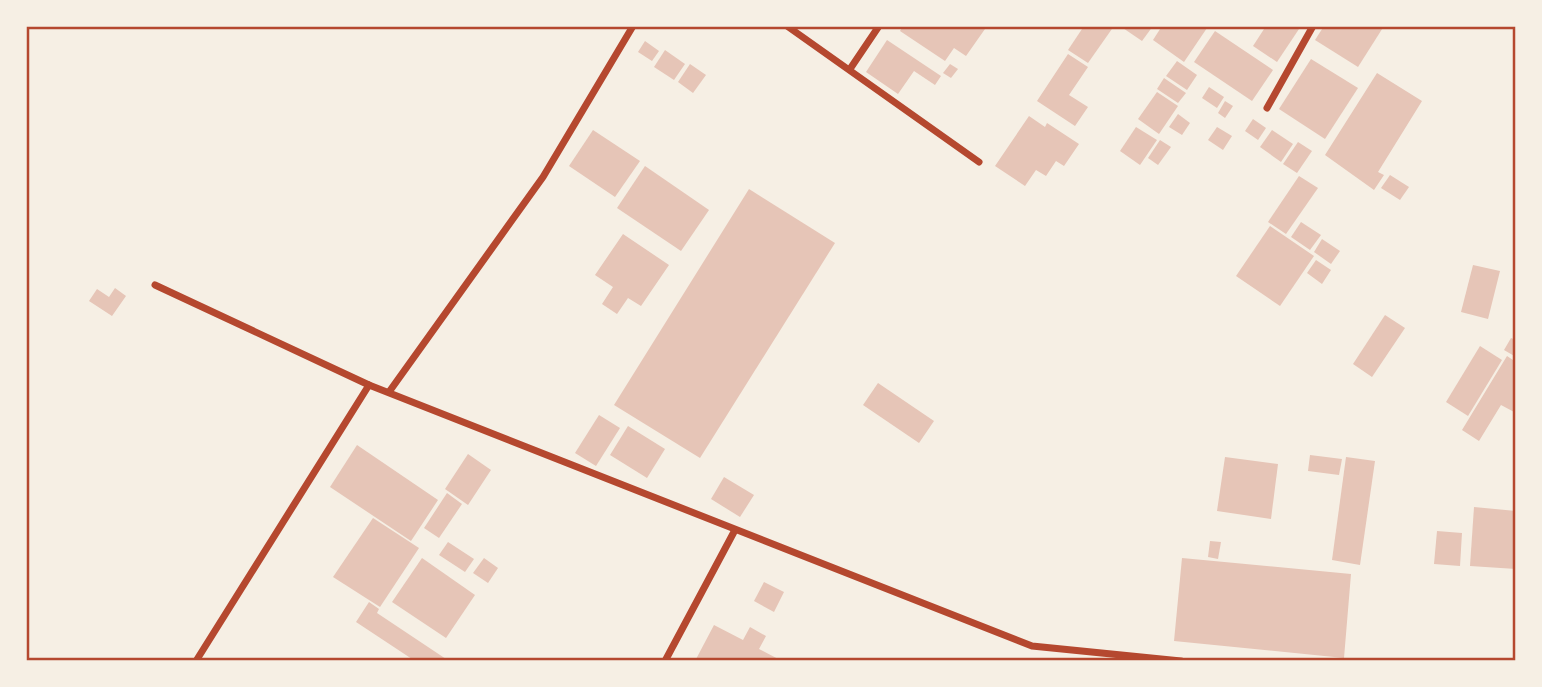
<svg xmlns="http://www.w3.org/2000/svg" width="1542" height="687" font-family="Montserrat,sans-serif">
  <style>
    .building { fill: #e6c5b7 }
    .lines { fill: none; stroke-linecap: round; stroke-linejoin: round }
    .minor { stroke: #b5482f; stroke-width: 7 }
    .neatline { fill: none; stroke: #b5482f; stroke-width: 2.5 }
  </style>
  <rect width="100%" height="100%" fill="#f6efe4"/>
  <g class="building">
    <polygon points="903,26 980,26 985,29 966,56 954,48 945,61 900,31"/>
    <polygon points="1084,26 1114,26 1088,63 1068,50"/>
    <polygon points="1120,26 1153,26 1142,41"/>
    <polygon points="1162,26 1205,26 1207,28 1184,62 1153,40"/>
    <polygon points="1266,26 1301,26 1277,62 1253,46"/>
    <polygon points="1324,26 1384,26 1358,67 1315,40"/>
    <polygon points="1215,31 1273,70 1252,101 1194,62"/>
    <polygon points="887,40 941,76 935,85 914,71 898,94 866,72"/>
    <polygon points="645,41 659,51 652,61 638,52"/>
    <polygon points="665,50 685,64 674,80 654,67"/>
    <polygon points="1068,54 1088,67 1069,95 1088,107 1075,126 1037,101"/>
    <polygon points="1311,59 1358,88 1325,139 1279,109"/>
    <polygon points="1177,61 1197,75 1187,90 1166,76"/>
    <polygon points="690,64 706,75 693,93 678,82"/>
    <polygon points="950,64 958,69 951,78 943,73"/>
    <polygon points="1377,73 1422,101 1378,172 1384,175 1374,190 1325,155"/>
    <polygon points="1164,78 1186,93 1178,103 1157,89"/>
    <polygon points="1209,87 1224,97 1217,108 1202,98"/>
    <polygon points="1157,92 1178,106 1159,134 1138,119"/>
    <polygon points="1225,101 1233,106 1225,118 1218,113"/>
    <polygon points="1178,114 1190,123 1182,135 1169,127"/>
    <polygon points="1029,116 1045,127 1047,123 1079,144 1064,166 1056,161 1046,176 1036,170 1025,186 995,166"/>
    <polygon points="1253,119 1266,128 1258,140 1245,131"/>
    <polygon points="1136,127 1157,140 1140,165 1120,151"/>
    <polygon points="1217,127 1232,136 1223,150 1208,140"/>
    <polygon points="593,130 640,161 615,197 569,166"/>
    <polygon points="1272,130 1293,144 1281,162 1260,147"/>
    <polygon points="1160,140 1171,147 1158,165 1148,158"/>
    <polygon points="1298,142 1312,151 1297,173 1283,164"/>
    <polygon points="645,166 709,210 681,251 617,208"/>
    <polygon points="1390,175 1409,187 1400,200 1381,188"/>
    <polygon points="1299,176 1318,188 1286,234 1268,222"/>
    <polygon points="749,189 835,243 700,458 614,405"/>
    <polygon points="1301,222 1321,235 1310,250 1291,237"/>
    <polygon points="1270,226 1314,256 1280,306 1236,276"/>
    <polygon points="623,234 669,265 641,306 628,298 617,314 602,304 613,287 595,275"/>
    <polygon points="1322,239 1340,251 1331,264 1314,252"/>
    <polygon points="1316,260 1331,270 1322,284 1307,273"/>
    <polygon points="1473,265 1500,271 1488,319 1461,312"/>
    <polygon points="115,288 126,296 112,316 89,301 97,289 109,297"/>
    <polygon points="1385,315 1405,328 1372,377 1353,364"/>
    <polygon points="1511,338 1516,340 1516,357 1504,350"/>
    <polygon points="1480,346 1502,360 1468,416 1446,402"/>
    <polygon points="1507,356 1516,362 1516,413 1501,405 1479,441 1462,430"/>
    <polygon points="878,383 934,421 919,443 863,405"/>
    <polygon points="599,415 620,428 596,466 575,453"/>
    <polygon points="628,426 665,449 647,478 610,455"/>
    <polygon points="357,445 438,500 411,541 330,487"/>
    <polygon points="468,454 491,470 468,505 445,489"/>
    <polygon points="1310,455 1342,459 1339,475 1308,471"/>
    <polygon points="1225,457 1278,464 1271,519 1217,511"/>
    <polygon points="1346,457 1375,461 1360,565 1332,560"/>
    <polygon points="724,477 754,495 740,517 711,499"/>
    <polygon points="447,493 462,504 439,538 424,528"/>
    <polygon points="1474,507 1516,511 1516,569 1470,566"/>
    <polygon points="373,518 419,548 380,607 333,577"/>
    <polygon points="1437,531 1462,533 1460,566 1434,564"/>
    <polygon points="1210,541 1221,542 1218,559 1208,557"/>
    <polygon points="448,542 474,559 465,572 439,555"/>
    <polygon points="422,558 475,595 446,638 392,602"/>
    <polygon points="484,558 498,568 488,583 473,573"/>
    <polygon points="1182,558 1351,574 1344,658 1174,641"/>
    <polygon points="764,582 784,592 774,612 754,601"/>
    <polygon points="369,602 379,609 377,613 449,661 415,661 356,622"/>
    <polygon points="714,625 743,640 750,627 766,636 759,649 782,661 695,661"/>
  </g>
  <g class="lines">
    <g class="minor">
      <polyline points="787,26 979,162"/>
      <polyline points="850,69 879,26"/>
      <polyline points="1267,108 1313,26"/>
      <polyline points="155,285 369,385 1032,646 1181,661"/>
      <polyline points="389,392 543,177 633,26"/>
      <polyline points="196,661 369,385"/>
      <polyline points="665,661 735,530"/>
    </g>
  </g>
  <rect width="1542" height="687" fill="none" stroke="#f6efe4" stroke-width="56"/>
  <rect x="28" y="28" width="1486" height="631" class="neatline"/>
</svg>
